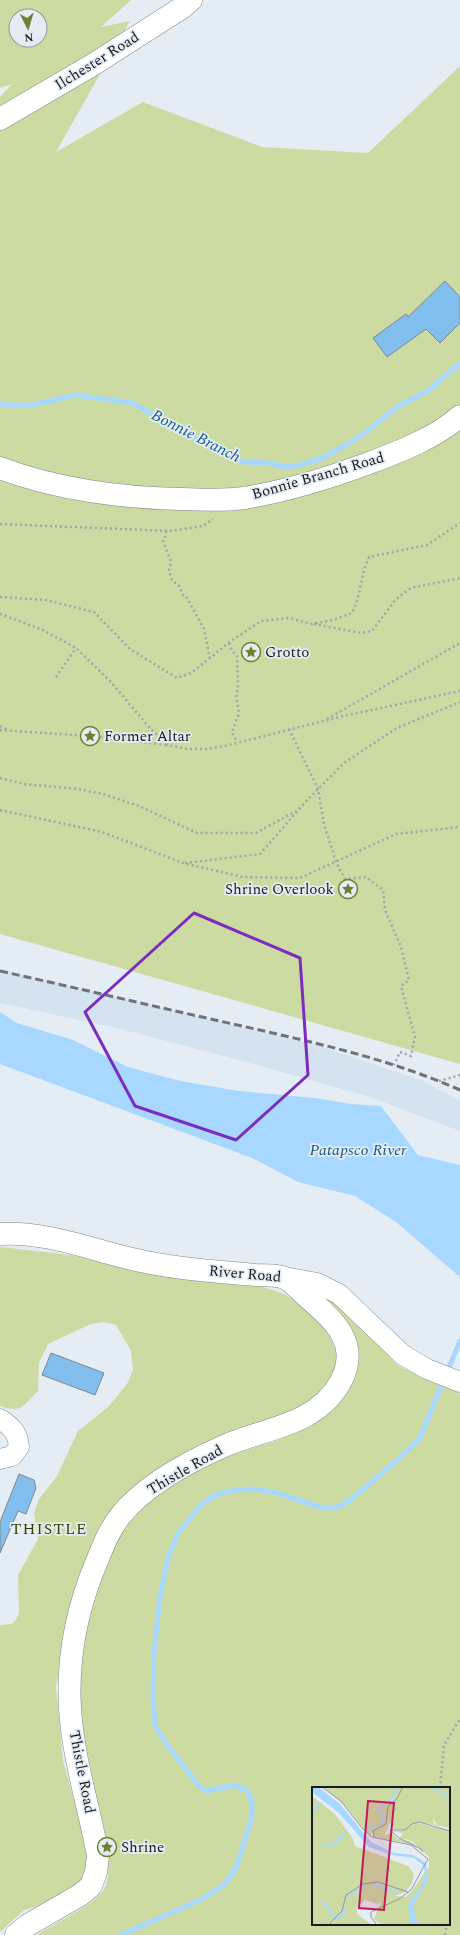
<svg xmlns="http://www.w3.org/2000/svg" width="460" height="1935" font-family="Spectral,serif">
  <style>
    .built { fill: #d4e3ef }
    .green { fill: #ccdba1; fill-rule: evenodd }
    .water { fill: #a8d8ff }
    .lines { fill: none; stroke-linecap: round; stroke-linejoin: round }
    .stream { stroke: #a8d8ff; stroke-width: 5 }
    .building { fill: #82beee; stroke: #81888e }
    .minor-casing { stroke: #81888e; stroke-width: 21 }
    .tertiary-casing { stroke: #81888e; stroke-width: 23 }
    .path { stroke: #a0a7ac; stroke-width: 2.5; stroke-dasharray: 2 3; stroke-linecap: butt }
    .minor { stroke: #fff; stroke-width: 20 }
    .tertiary { stroke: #fff; stroke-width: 22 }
    .rail { stroke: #6e7377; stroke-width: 3; stroke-dasharray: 8 4; stroke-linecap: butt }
    .marked { fill: none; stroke: #7b2cbf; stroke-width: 3; stroke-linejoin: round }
    .labels { text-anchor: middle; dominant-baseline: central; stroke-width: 3.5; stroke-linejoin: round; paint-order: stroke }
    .street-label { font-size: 15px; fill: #181b1d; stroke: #e5edf4 }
    .poi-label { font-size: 15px; fill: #181b1d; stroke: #e5edf4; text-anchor: start }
    .water-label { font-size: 16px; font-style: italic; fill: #155986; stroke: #e5edf4 }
    .neighbourhood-label { font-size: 16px; letter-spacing: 1px; fill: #333e01; stroke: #e5edf4 }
    .inset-river { fill: none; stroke: #a8d8ff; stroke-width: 2 }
    .inset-road { fill: none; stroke: #93999e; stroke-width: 1 }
    .view { fill: #c2185b; fill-opacity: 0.15; stroke: #c2185b; stroke-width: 2 }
    .inset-edge { fill: none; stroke: #181b1d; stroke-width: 2 }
  </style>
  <rect width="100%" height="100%" fill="#e5edf4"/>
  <polygon class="built" points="0,969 317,1045 423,1081 460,1101 460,1131 370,1097 246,1062 117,1028 0,1003"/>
  <g class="green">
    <path d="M 0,0 L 131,0 L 101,27 L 130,21 L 56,152 L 143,102 L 262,147 L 368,153 L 460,66 L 460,1064 L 0,934 L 0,97 L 12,84 L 0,88 ZM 16,16 L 40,16 L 40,40 L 16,40 Z"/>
    <path d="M 0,1247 C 25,1250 50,1252 75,1256 C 99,1260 123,1268 147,1272 C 188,1280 236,1277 276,1291 C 301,1299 340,1334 336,1363 C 335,1378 325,1389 317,1400 L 122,1502 L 64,1640 L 56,1686 L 63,1761 L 82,1828 L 87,1862 L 81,1885 L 36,1907 L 24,1910 L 0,1932 L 0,1625 L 11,1624 L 16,1620 L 19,1613 L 18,1575 L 38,1539 L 34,1513 L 39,1499 L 57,1476 L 78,1431 L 108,1407 L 127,1384 L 133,1370 L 131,1351 L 116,1325 L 104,1322 L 91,1324 L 48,1344 L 39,1363 L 38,1391 C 23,1405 22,1414 0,1406 Z"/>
    <path d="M 320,1295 L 336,1299 L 397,1365 L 429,1381 L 460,1393 L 460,1935 L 37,1935 C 53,1924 93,1905 103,1891 C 121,1864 89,1785 84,1752 C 78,1718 79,1682 82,1648 C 83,1640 83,1631 84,1623 C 87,1612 93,1602 97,1591 C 105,1569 113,1547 126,1527 C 141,1504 178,1480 202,1468 C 253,1441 339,1438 355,1372 C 365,1332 346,1320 320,1295 ZM 313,1788 L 449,1788 L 449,1924 L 313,1924 Z"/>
  </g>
  <polygon class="water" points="0,1012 17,1023 73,1040 128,1067 180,1081 239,1091 315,1098 351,1104 381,1106 418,1155 460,1165 460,1277 396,1222 355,1196 298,1182 252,1158 0,1064"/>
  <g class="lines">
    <g class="stream">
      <polyline points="0,403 5,405 32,405 75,395 133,403 175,428 221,453 245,462 270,463 284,467 300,465 322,458 349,443 366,432 397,407 429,390 460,363"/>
      <polyline points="447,1372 460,1341"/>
      <polyline points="121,1935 202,1899 224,1885 236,1868 252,1817 252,1801 247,1791 235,1785 207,1791 199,1786 167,1745 155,1726 153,1697 154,1652 160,1597 168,1558 178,1533 201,1505 215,1495 235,1490 256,1489 277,1493 323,1508 337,1507 349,1501 395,1462 420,1438 444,1379"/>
    </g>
  </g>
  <g class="building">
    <polygon points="445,281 460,297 460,323 440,343 426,329 387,357 373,338 406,314 408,317"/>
    <polygon points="51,1353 104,1373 95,1395 42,1375"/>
    <polygon points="19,1474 34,1480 36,1488 26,1514 18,1511 0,1553 0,1522"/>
  </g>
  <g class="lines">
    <defs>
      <g id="minor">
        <polyline points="284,1277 317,1283 339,1294 403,1355 427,1369 460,1382"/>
        <path d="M 0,1419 C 12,1427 18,1433 19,1447 L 12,1456 L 0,1459"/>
      </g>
      <g id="tertiary">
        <polyline points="0,119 94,64 183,7 191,0"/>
        <path d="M 0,468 C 55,489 122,498 181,499 C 202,500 223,501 244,498 C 287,491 329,478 369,463 C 399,452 437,437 460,416"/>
        <path d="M 0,1234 C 45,1231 89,1249 132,1259 C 149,1263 167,1266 183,1268 C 207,1271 232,1273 256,1275 C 264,1275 274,1275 282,1277 C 290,1279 299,1290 306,1296 C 333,1320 362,1343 340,1383 C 315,1426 265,1428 224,1446 C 188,1462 146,1484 121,1515 C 110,1528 103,1546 97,1561 C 77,1608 67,1656 70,1708 C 73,1758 89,1807 98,1856 L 96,1872 L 91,1886 L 80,1895 L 28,1925 L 16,1935"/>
      </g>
    </defs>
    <use href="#minor" class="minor-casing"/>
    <use href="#tertiary" class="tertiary-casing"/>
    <g class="path">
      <polyline points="0,524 170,531 203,526 213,519"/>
      <polyline points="166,531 165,538 163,541 171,562 169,570 172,580 179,586 183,595 186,596 204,629 210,659"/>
      <path d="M 0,597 L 46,600 L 94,612 L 130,649 L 177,678 L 191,673 L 231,641 L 261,621 L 289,618 L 312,624 L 333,620 L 352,613 C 361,596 360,576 369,557 L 427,545 L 460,523"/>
      <polyline points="0,614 43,630 76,648 110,681 149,727 167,745 188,749 207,749 225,746 339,717 460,691"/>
      <polyline points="314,624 361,633 372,631 396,599 411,588 460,578"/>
      <polyline points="229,643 232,651 237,656 238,689 236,695 239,713 232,732 237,742"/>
      <polyline points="56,677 76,648"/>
      <polyline points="327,719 460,643"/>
      <polyline points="0,726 8,730"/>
      <polyline points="289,729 318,789 324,824 336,862 345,879 366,877 383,890 385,910 401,947 409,980 401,986 415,1037 411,1056 400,1052 394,1065"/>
      <polyline points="0,730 90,736 167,745"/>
      <polyline points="0,778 24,784 78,789 103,794 139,806 197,833 256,833 296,811"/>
      <polyline points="0,810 102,832 183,863 243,877 300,878 396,834 460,827"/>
      <polyline points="185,863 260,854 308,799 344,763 397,728 460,702"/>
      <polyline points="439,1081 460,1075"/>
      <polyline points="440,1788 444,1745 460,1719"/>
      <polyline points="445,1935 447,1924"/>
    </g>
    <use href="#minor" class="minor"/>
    <use href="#tertiary" class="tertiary"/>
    <path class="rail" d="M 0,971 C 81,989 161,1008 242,1026 C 316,1043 390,1059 460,1090"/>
  </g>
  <path class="marked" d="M 194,913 L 300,958 L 308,1075 L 236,1140 L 135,1106 L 85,1012 Z"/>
  <defs>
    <symbol id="sight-ring" viewBox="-11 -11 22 22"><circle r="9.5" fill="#e5edf4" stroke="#6f802f" stroke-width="1.5"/><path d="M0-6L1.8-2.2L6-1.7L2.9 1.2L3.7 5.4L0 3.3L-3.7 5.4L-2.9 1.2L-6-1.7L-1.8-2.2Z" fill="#6f802f"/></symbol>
  </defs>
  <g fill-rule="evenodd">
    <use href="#sight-ring" x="240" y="641" width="22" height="22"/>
    <use href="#sight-ring" x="79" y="725" width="22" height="22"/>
    <use href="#sight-ring" x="337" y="878" width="22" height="22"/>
    <use href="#sight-ring" x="96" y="1836" width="22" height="22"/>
  </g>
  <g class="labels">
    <g class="street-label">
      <text transform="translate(97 61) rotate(-32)">Ilchester Road</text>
      <text transform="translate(318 476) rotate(-16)">Bonnie Branch Road</text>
      <text transform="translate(245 1274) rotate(5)">River Road</text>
      <text transform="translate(185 1470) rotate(-30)">Thistle Road</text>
      <text transform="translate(82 1772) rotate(79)">Thistle Road</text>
    </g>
    <g class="poi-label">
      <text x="265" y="652">Grotto</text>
      <text x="104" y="736">Former Altar</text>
      <text x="334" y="889" text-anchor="end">Shrine Overlook</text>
      <text x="121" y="1847">Shrine</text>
    </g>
    <g class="water-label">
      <text transform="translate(196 436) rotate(27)">Bonnie Branch</text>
      <text x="358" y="1150">Patapsco River</text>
    </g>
    <g class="neighbourhood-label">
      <text x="49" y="1529">THISTLE</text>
    </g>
  </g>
  <g transform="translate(312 1787)">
    <rect width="138" height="138" fill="#e5edf4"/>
    <path d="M 11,0 L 138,0 L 138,41 L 123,38 L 124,35 L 121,33 L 122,38 L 105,35 L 92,43 L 82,42 L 79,33 L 72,49 L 79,45 L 85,52 L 97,54 L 109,62 L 99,57 L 63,50 L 60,45 L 59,48 L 52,43 L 35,20 ZM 0,9 L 22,26 L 40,50 L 43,59 L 96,79 L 102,87 L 100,96 L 93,105 L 83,109 L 94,110 L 100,104 L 113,85 L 113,81 L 117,82 L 117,70 L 100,54 L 88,51 L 91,46 L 80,44 L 90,44 L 105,36 L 138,44 L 138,138 L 69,138 L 62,132 L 69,115 L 65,117 L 53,113 L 44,121 L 46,128 L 61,138 L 0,138 Z" fill="#ccdba1"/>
    <path d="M 0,0 L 6,0 L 28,17 L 59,55 L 82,66 L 101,68 L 114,76 L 116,92 L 101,119 L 106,138 L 99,138 L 96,118 L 109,99 L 113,87 L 112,79 L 102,71 L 80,68 L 57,60 L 27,26 L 0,5 Z" fill="#a8d8ff"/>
    <path class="inset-river" d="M 120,0 L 138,11M 0,25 L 9,16M 69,38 L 72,27 L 67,23 L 68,20 L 80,13 L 85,0M 52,50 L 58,40 L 66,39M 9,59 L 22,57 L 34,45M 61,96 L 78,104 L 88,105M 35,110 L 54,98M 9,115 L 16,119 L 21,131M 23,132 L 29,130 L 33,119"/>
    <path class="inset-road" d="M 10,0 L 29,14 L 50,41 L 60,50 L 99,58 L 116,72 L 99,103 L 87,112 L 59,125 L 59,130 L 65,138M 62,50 L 61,44 L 74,37 L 76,19 L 84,13 L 91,0M 111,65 L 109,62 L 87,51 L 78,43 L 93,43 L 100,37 L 107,35 L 138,44M 16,138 L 30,124 L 34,108 L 51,97 L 66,95 L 96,105"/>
    <path class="view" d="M 56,14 L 82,16 L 72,123 L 47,121 Z"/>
    <rect width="138" height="138" class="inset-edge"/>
  </g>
  <g transform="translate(28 28) rotate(175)"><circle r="19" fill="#e5edf4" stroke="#93999e"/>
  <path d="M0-3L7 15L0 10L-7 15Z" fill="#6f802f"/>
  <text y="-6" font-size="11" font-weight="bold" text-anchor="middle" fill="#181b1d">N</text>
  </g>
</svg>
